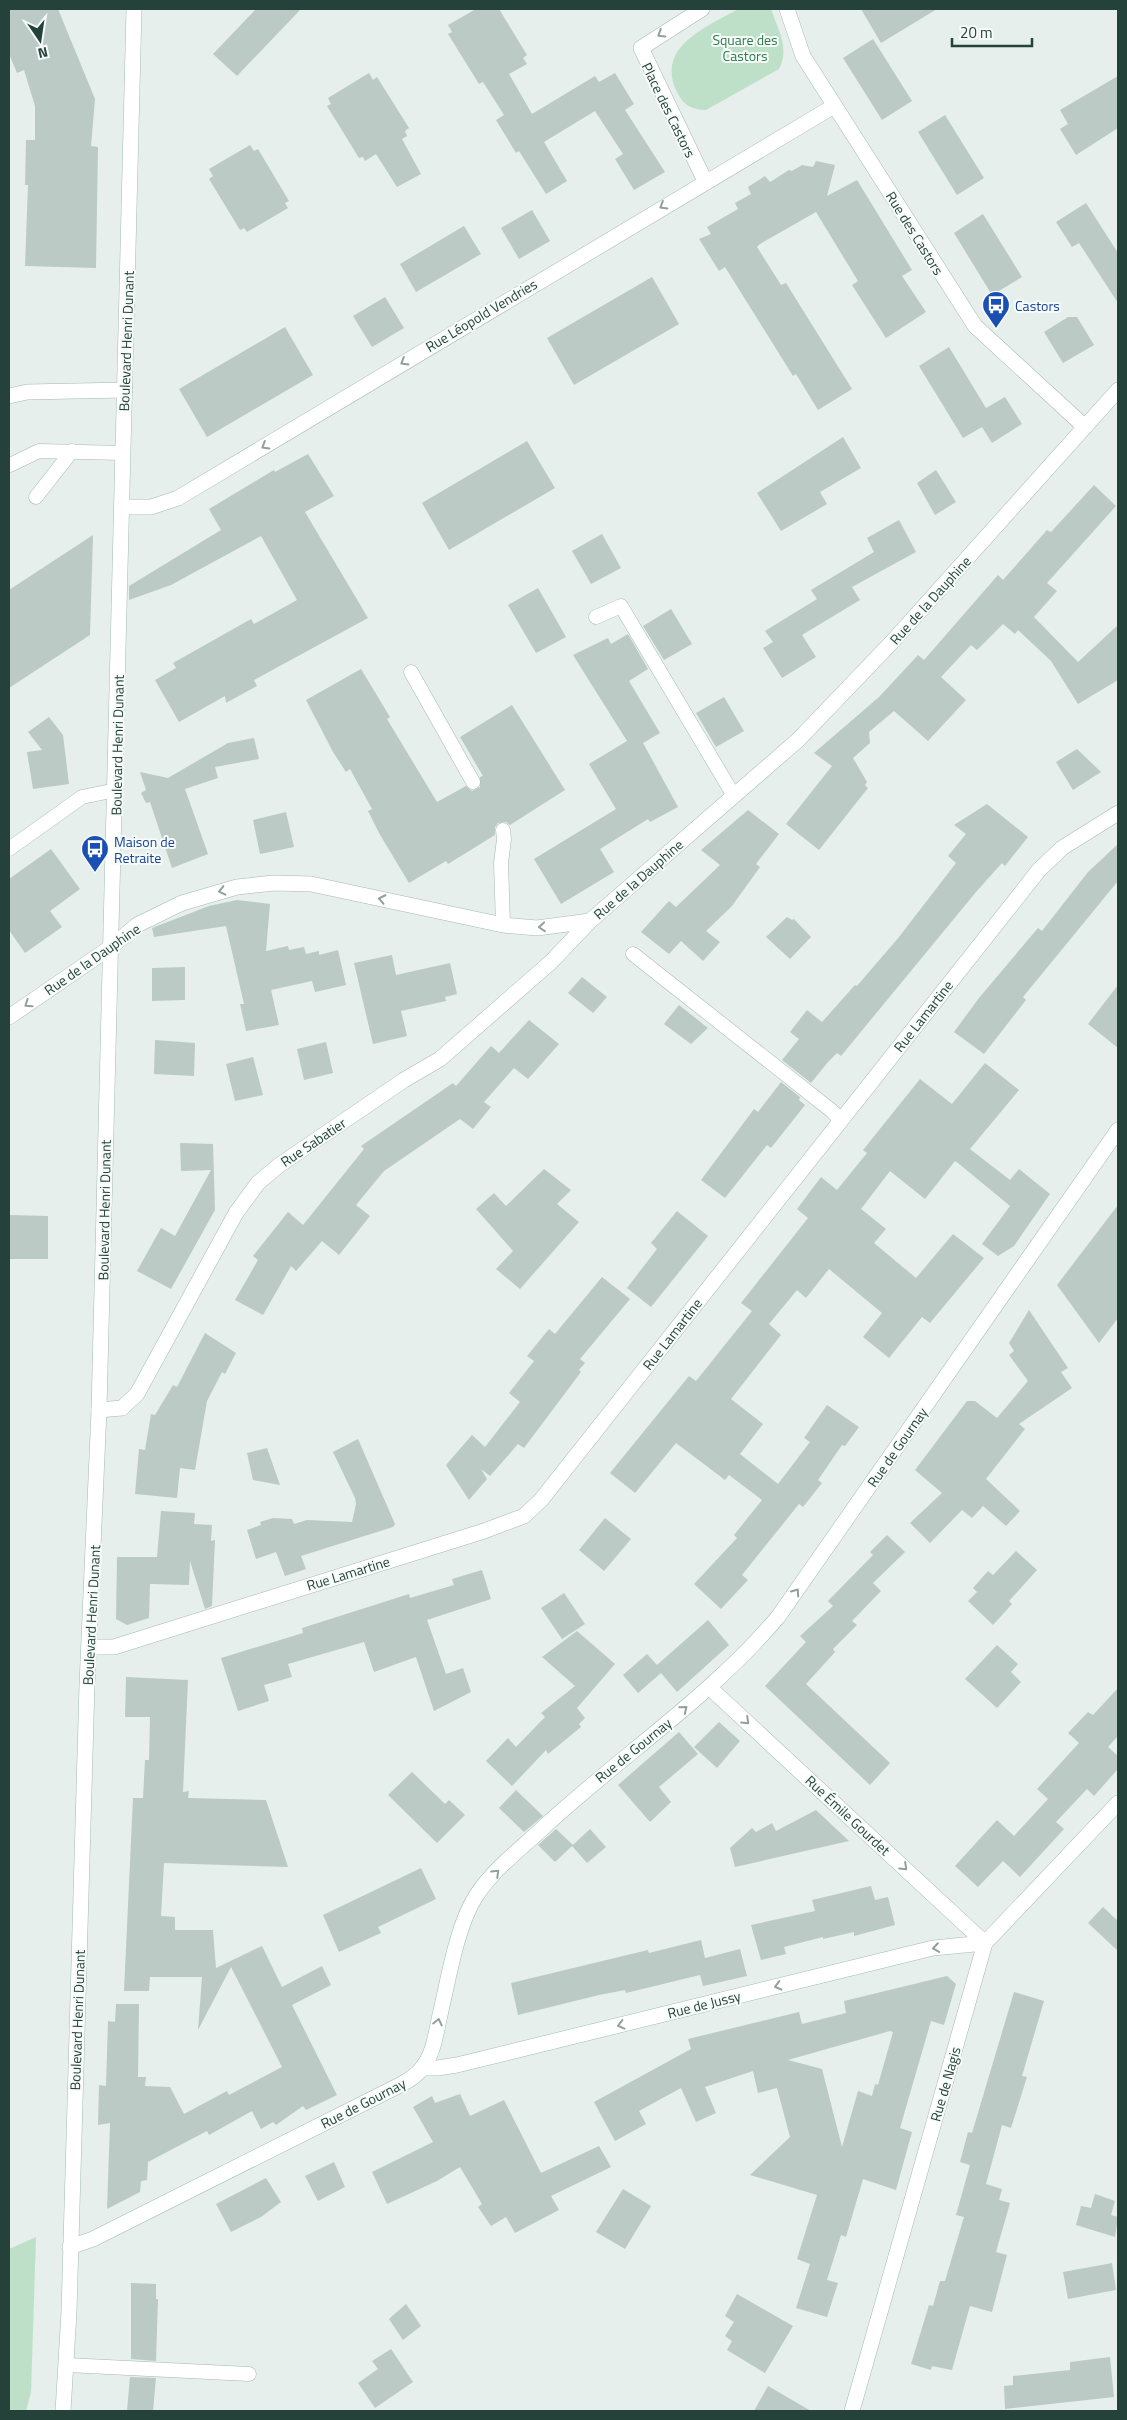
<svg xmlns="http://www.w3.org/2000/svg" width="1127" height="2420" font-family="'Titillium Web',sans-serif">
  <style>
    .green { fill: #bfe0c8 }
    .building { fill: #bbcac4; fill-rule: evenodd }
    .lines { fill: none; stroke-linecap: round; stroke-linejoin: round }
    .lane-casing { stroke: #a8b8b2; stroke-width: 15 }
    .street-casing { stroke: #a8b8b2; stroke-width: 16 }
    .secondary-casing { stroke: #a4bbb3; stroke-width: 16 }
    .lane { stroke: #fff; stroke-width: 14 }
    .street { stroke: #fff; stroke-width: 15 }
    .secondary { stroke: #fff; stroke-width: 15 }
    .oneway { stroke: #92a09c }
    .labels { text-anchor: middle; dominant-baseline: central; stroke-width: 4; stroke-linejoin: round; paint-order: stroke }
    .park-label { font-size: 14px; fill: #2d7a4b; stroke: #f7fbf9 }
    .street-label { font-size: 14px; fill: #24423a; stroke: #f7fbf9 }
    .transit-label { font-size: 14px; fill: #164399; stroke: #f7fbf9; text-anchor: start }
  </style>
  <rect width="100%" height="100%" fill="#e6efeb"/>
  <g class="green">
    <path d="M 738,9 L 771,9 C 778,30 790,48 779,69 L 706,110 C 692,110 684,105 678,94 C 653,47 707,27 738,9 Z"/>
    <polygon points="36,2237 31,2392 26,2411 9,2411 9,2249"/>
  </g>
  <g class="building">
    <polygon points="9,9 58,9 95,99 91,146 98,147 96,268 25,266 28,185 25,185 26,140 35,140 35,106 24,70 17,73 9,54"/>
    <polygon points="256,9 301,9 237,76 213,54"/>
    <polygon points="476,9 499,9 527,55 523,58 527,64 509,74 532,114 595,76 599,82 615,73 634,104 625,110 665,172 634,190 615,159 623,154 595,111 544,142 567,181 546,194 519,151 516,153 496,120 504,115 483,82 479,84 448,34 452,32 448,25"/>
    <polygon points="861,9 937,9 881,43"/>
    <polygon points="873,39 912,101 882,120 843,58"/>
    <polygon points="369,73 373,80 377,77 409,128 405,131 407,136 402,139 421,174 397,187 376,154 365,161 363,157 359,158 327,106 331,104 328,98"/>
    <polygon points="1118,76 1118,128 1076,155 1060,129 1068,124 1060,110"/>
    <polygon points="945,115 984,178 957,195 918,132"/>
    <polygon points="250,145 254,151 258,149 289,201 285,203 288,208 247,232 244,228 240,230 209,179 213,176 209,169"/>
    <polygon points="816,161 835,165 827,196 857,180 912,270 902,276 926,312 886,338 852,285 858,281 816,212 760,244 757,247 781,285 786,283 852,389 818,410 796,374 793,376 725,267 719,271 699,239 711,234 707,227 738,209 735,203 751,194 748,187 765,176 770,182 789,170 792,171 802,165 813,167"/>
    <polygon points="1086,203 1118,253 1118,303 1079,243 1072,247 1056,222"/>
    <polygon points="532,210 550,241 519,259 501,228"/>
    <polygon points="983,214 1022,277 992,295 954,233"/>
    <polygon points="464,226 481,254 416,292 400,264"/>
    <polygon points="652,277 679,324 574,385 547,338"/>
    <polygon points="385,297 404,328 372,347 353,316"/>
    <polygon points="1068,317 1077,317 1094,345 1063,363 1044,332"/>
    <polygon points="285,327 313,375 207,437 179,389"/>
    <polygon points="949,347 986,408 1005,397 1022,424 992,443 982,427 963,438 919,366"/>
    <polygon points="843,437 861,468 820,492 827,504 781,531 757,493"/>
    <polygon points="527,441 555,488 449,550 422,503"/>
    <polygon points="308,454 334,496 305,512 368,618 254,680 257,686 226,703 225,696 179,722 155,680 176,668 173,663 251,619 254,624 297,600 261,536 171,585 129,600 129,586 221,530 209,509 274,470 275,472"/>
    <polygon points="936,470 956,502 935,515 917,483"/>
    <polygon points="1094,485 1116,506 1047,583 1057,591 1034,617 1078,662 1118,625 1118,680 1078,704 1051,661 1018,630 1015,634 1003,624 977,650 971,645 941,677 966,700 928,741 894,711 869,732 870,743 853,758 867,782 865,785 868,788 819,850 786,824 832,766 814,753 879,697 918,655 924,660 998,575 1003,580 1047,530 1051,532"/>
    <polygon points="899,520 916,552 852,587 860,600 802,635 816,657 782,678 763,648 773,642 765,631 817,599 811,590 874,552 867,538"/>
    <polygon points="602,534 621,568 591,584 572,551"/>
    <polygon points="93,535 90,635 9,688 9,590"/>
    <polygon points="538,588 566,637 536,653 508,605"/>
    <polygon points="671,609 692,644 664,660 643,626"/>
    <polygon points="628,634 648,669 629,681 660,733 643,743 678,807 650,822 648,819 600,849 614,872 561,904 534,859 616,809 589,764 627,741 573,655 608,638 611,644"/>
    <polygon points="361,669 390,717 387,719 437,802 466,786 472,791 480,787 480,777 483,776 460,737 512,705 565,790 510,825 506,822 498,823 495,827 495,835 448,864 446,861 409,883 379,833 368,811 372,809 350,769 346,772 333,752 306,700"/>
    <polygon points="724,697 744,731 716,747 696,713"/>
    <polygon points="49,717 63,735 69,784 33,789 27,752 42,750 28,732"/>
    <polygon points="254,738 259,759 215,767 218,778 185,789 208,854 172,868 150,802 146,803 141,793 146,790 140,772 168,778 228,743"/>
    <polygon points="1077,749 1101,772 1073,790 1056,762"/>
    <polygon points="987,804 1028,837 1005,866 1002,863 976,892 841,1056 837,1053 828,1062 811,1083 782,1060 799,1039 790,1032 807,1010 822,1022 855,985 857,986 899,937 956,863 948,856 966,834 954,825"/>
    <polygon points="748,810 779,834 756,864 760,867 732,906 706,931 720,942 703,961 681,941 669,954 641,932 669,901 676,907 720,865 701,850"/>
    <polygon points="286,812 294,847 260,854 253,820"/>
    <polygon points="1118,844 1118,881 1023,997 1026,1000 984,1054 954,1032 979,998 1038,928 1042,931 1088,872"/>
    <polygon points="51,849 80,889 50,911 62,927 25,953 9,930 9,879"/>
    <polygon points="237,900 270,904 266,951 288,946 289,950 304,947 306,954 319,951 319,955 338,950 346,985 315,992 312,981 271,990 279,1025 246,1031 240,1004 244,1004 226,926 154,937 152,928 209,906"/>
    <polygon points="787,917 792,920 794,919 811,937 790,959 766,937"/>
    <polygon points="392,955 396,975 450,963 457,994 445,997 446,1001 401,1011 407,1036 373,1044 354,963"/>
    <polygon points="185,967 185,1000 152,1001 152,968"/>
    <polygon points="582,977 607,997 593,1013 568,993"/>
    <polygon points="1118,985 1118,1048 1088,1024"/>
    <polygon points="679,1005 708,1028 691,1044 664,1024"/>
    <polygon points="529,1020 559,1044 528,1079 514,1068 484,1102 491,1107 473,1129 460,1119 384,1171 356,1205 370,1216 339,1255 322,1241 296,1271 291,1266 263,1315 235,1300 258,1260 253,1256 288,1212 303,1225 364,1149 361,1146 453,1083 456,1086 491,1046 499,1053"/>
    <polygon points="155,1040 195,1043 194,1076 154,1074"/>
    <polygon points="326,1042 333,1073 304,1080 297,1049"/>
    <polygon points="253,1057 263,1095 235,1101 226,1064"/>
    <polygon points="985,1063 1019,1090 970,1149 1010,1180 1019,1169 1050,1194 1014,1246 998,1256 982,1244 1010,1206 958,1163 955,1161 925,1199 890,1171 861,1209 886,1229 874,1243 916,1278 953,1234 984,1258 930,1323 922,1317 889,1358 863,1337 882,1313 829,1269 806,1298 797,1290 769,1324 781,1335 731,1399 763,1424 740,1454 778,1484 810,1442 804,1438 827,1405 859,1427 845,1446 842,1445 818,1480 822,1483 803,1507 799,1504 742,1575 748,1580 721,1609 694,1584 737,1538 734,1535 762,1500 729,1475 725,1480 676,1443 635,1493 610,1473 689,1376 696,1381 752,1311 741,1303 808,1218 797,1209 821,1177 837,1190 867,1153 863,1150 920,1079 952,1104"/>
    <polygon points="781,1082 800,1097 799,1100 805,1105 771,1148 767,1145 725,1198 701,1180 754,1109 758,1112"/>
    <polygon points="180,1143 213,1144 215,1210 171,1289 137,1271 161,1228 175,1236 211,1170 181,1171"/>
    <polygon points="544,1169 571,1190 557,1204 579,1222 520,1289 496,1269 513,1251 476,1209 494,1193 506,1206"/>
    <polygon points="1118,1205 1118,1318 1099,1343 1057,1285"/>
    <polygon points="677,1211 708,1236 651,1307 627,1288 657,1249 651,1243"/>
    <polygon points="9,1215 48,1216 48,1259 9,1259"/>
    <polygon points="602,1277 630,1299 580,1359 585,1363 579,1370 581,1372 524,1448 518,1444 490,1476 481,1469 487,1479 469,1500 446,1465 472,1435 485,1447 520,1402 509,1393 534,1361 527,1356 549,1329 555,1334"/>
    <polygon points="1029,1310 1068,1368 1061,1372 1072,1388 1019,1424 1025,1429 986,1479 1020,1511 1006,1526 983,1506 972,1518 962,1510 930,1543 910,1523 942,1493 915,1470 967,1401 975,1401 997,1418 1028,1381 1009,1355 1014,1351 1009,1343"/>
    <polygon points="205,1333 236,1353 225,1374 222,1372 207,1401 195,1470 180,1468 177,1498 135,1494 139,1449 145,1450 151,1414 155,1415 173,1385 177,1387"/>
    <polygon points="358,1439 395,1524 393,1527 301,1556 306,1569 285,1576 276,1552 256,1559 247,1530 261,1525 260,1522 273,1518 292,1519 294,1524 307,1520 352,1522 356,1504 355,1498 333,1452"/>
    <polygon points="267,1448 280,1485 253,1480 247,1453"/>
    <polygon points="161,1511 195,1513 194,1524 212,1525 211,1541 215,1540 212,1606 205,1609 190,1561 189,1585 150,1584 149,1618 127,1625 116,1619 117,1557 157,1557"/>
    <polygon points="605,1518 631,1539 604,1571 579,1550"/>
    <polygon points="887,1535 905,1552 873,1583 881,1591 852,1621 857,1625 833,1649 835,1652 806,1684 890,1763 870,1785 765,1686 806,1642 800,1636 833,1606 828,1601 873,1555 870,1552"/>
    <polygon points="1016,1551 1037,1570 1009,1601 1012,1604 993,1625 968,1601 977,1592 973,1588 988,1571 993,1575"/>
    <polygon points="482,1570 491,1599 427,1620 446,1674 463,1668 471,1692 434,1711 416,1657 374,1672 364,1642 288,1664 292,1677 264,1685 269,1701 238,1711 221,1658 303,1633 302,1628 409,1594 410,1598 454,1585 452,1579"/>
    <polygon points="564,1593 585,1624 562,1639 541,1608"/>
    <polygon points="708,1620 729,1645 677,1692 661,1673 638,1693 623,1675 647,1654 657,1665"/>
    <polygon points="577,1631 615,1664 577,1708 585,1718 579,1724 581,1727 548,1754 546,1750 512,1786 486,1761 508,1738 516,1747 545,1717 541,1713 575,1686 542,1657"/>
    <polygon points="997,1645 1018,1664 1011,1672 1021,1682 997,1708 965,1679"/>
    <polygon points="126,1677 188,1680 183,1792 189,1791 188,1798 266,1800 288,1867 164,1863 161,1916 175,1917 175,1930 213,1930 216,1968 262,1946 282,1987 322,1966 331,1985 292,2005 337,2095 306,2110 303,2106 276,2125 273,2122 261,2129 252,2111 209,2135 207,2131 148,2162 147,2180 141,2181 140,2192 107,2209 110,2123 98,2125 99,2085 106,2086 108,2021 115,2022 116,2004 139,2004 138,2077 146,2077 145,2086 170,2087 184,2114 227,2091 229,2095 282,2067 231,1967 198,2030 202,1977 150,1977 149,1991 124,1991 133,1798 143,1798 145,1760 149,1760 150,1717 125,1717"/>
    <polygon points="1118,1688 1118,1736 1108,1747 1118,1756 1118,1769 1094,1796 1087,1789 1056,1822 1064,1829 1020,1877 1003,1861 978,1887 955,1866 997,1820 1014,1836 1048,1799 1037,1789 1079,1743 1068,1733 1088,1712 1093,1715"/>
    <polygon points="719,1722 740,1741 717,1768 694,1747"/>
    <polygon points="679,1732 698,1754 659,1787 671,1802 650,1822 618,1785"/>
    <polygon points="412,1772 445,1804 449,1800 465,1815 437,1843 388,1795"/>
    <polygon points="516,1790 543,1816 524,1832 499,1808"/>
    <polygon points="816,1810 849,1841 735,1867 730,1848 752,1828 756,1832 772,1823 776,1831"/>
    <polygon points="556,1829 573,1845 590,1829 606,1847 587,1863 572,1846 555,1862 538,1845"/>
    <polygon points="421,1868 436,1899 378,1927 381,1933 339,1952 323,1915"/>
    <polygon points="871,1886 875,1900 888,1897 895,1925 854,1936 854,1932 823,1939 823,1937 784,1947 786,1954 761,1960 751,1925 815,1911 812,1900"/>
    <polygon points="1103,1907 1118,1921 1118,1951 1088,1923"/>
    <polygon points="701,1940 705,1958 740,1949 747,1976 703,1986 700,1975 626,1993 625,1990 599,1995 518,2015 511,1983 648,1950 649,1953"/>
    <path d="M 947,1976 L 956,1984 L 944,2025 L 931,2021 L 900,2128 L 912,2132 L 896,2190 L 863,2179 L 846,2237 L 841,2235 L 827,2280 L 838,2283 L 827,2317 L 796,2308 L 810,2264 L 797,2259 L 817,2195 L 750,2175 L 790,2137 L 777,2088 L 758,2093 L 753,2071 L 705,2087 L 716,2113 L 696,2122 L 681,2088 L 639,2111 L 646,2124 L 615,2141 L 594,2102 L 691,2049 L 688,2039 L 799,2012 L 802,2024 L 846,2013 L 844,2001 ZM 890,2031 L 893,2032 L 878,2085 L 875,2084 L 872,2096 L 858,2091 L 842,2147 L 822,2069 L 788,2060 Z"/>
    <polygon points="1014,1992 1044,2001 1022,2076 1027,2077 1011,2128 1002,2125 986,2184 1002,2189 999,2200 1010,2203 996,2252 1007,2255 992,2312 970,2306 952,2370 932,2366 931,2370 911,2364 929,2305 933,2306 940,2281 945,2281 964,2217 956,2215 970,2165 960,2162 968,2132 972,2133"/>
    <polygon points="460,2094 470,2116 504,2100 541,2173 599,2146 611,2167 551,2196 559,2210 515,2233 506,2217 491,2226 478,2207 482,2204 460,2167 437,2181 387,2204 372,2172 433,2142 413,2107 432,2096 435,2103"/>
    <polygon points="334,2162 345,2187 318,2201 305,2176"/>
    <polygon points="266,2178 281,2202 261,2217 231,2232 216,2204"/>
    <polygon points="623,2189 651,2206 625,2249 596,2232"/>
    <polygon points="1095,2194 1115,2201 1111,2215 1118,2217 1115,2237 1076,2225 1081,2206 1091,2208"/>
    <polygon points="1112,2263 1116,2290 1068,2299 1063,2272"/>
    <polygon points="131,2283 156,2284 156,2299 158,2299 156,2361 131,2359"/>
    <polygon points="737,2294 793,2326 765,2373 727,2350 732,2341 725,2336 734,2322 725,2316"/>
    <polygon points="406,2304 421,2326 403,2340 389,2319"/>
    <polygon points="391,2349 413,2382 375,2408 358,2383 378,2369 372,2361"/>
    <polygon points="1110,2357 1114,2397 1005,2409 1004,2386 1013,2385 1013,2376 1070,2370 1070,2362"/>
    <polygon points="130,2377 156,2378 153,2411 127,2411"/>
    <polygon points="768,2386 811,2411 754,2411"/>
  </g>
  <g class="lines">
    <defs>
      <g id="lane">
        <polyline points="10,465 39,451 123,453"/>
        <polyline points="36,497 72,451"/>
        <polyline points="596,617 621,606 734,796"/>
        <polyline points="411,672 473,782"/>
        <polyline points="503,830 504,839 501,863 503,925"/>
        <polyline points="9,849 82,797 116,790"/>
        <polyline points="633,954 832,1111 841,1121"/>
        <polyline points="67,2365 249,2374"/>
      </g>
      <g id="street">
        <polyline points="702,9 641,48 705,181"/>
        <polyline points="787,9 803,56 975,326 1085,427"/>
        <polyline points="9,396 27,392 125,390"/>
        <polyline points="123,507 151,507 178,498 834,106"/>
        <polyline points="9,1017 111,947 137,925 182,903 237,887 274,883 311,884 503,925 537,928 590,921"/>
        <polyline points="99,1410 122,1408 137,1394 236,1213 258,1183 278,1166 404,1080 440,1059 551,962 590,921 798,740 892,642 1118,390"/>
        <polyline points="90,1647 114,1647 484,1531 524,1516 541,1500 1039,870 1062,848 1118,813"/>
        <polyline points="710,1688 985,1943 852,2411"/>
      </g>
      <g id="secondary">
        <polyline points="423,2068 438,2068 457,2065 933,1948 985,1943 1118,1803"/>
        <path d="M 70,2247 L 93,2239 L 398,2086 C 407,2081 416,2077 422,2068 C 434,2054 436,2032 440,2015 C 448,1981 457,1925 476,1896 C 493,1869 522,1848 545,1826 C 622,1755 710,1697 778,1617 L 1118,1130"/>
        <polyline points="63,2411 69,2312 87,1685 99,1410 134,9"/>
      </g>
    </defs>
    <use href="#lane" class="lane-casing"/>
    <use href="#street" class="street-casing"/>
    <use href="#secondary" class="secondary-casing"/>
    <use href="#lane" class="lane"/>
    <use href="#street" class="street"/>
    <use href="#secondary" class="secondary"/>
  </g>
  <defs><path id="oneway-chevron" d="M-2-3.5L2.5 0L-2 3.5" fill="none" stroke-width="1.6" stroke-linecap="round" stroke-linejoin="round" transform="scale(1.25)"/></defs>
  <g class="oneway">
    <use href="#oneway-chevron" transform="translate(661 34) rotate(148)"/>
    <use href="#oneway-chevron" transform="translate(663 206) rotate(149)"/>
    <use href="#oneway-chevron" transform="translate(404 362) rotate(149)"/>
    <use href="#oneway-chevron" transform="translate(265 446) rotate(149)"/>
    <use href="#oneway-chevron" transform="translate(222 891) rotate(167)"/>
    <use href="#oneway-chevron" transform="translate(382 899) rotate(-168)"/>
    <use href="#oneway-chevron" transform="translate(542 927) rotate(175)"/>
    <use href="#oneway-chevron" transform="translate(28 1004) rotate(146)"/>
    <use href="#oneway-chevron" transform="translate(796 1592) rotate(-55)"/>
    <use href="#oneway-chevron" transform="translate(684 1709) rotate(-39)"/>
    <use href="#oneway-chevron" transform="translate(746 1721) rotate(43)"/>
    <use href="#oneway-chevron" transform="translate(904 1867) rotate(43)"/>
    <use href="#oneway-chevron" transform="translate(496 1873) rotate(-44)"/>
    <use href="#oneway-chevron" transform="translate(936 1948) rotate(172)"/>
    <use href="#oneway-chevron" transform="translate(778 1986) rotate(166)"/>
    <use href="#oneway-chevron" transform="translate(438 2022) rotate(-77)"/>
    <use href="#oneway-chevron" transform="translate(621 2025) rotate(166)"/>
  </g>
  <defs>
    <symbol id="bus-pin" viewBox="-11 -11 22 30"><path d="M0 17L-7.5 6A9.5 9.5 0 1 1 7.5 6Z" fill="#1a4fb4" stroke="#f7fbf9"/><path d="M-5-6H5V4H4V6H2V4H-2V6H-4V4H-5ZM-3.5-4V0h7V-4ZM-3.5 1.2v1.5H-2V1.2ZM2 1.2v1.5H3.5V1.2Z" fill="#fff"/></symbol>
  </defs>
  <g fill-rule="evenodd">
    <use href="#bus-pin" x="980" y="289" width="32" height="43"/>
    <use href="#bus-pin" x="79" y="833" width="32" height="43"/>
  </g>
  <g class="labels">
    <g class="park-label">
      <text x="745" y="39">Square des<tspan x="745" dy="16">Castors</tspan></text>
    </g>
    <g class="street-label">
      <text transform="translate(669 110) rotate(64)">Place des Castors</text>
      <text transform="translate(915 233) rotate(58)">Rue des Castors</text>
      <text transform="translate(481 315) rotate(-31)">Rue Léopold Vendries</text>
      <text transform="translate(126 341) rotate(-88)">Boulevard Henri Dunant</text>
      <text transform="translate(930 600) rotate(-48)">Rue de la Dauphine</text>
      <text transform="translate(117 745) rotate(-89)">Boulevard Henri Dunant</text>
      <text transform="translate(638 879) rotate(-41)">Rue de la Dauphine</text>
      <text transform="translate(92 959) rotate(-35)">Rue de la Dauphine</text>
      <text transform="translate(923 1016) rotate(-52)">Rue Lamartine</text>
      <text transform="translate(313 1142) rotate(-34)">Rue Sabatier</text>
      <text transform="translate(104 1210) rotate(-89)">Boulevard Henri Dunant</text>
      <text transform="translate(672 1334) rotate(-52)">Rue Lamartine</text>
      <text transform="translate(897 1447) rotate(-55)">Rue de Gournay</text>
      <text transform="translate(348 1573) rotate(-17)">Rue Lamartine</text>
      <text transform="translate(91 1615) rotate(-87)">Boulevard Henri Dunant</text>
      <text transform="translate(633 1750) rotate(-39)">Rue de Gournay</text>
      <text transform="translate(848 1815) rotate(43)">Rue Émile Gourdet</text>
      <text transform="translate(704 2004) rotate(-14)">Rue de Jussy</text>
      <text transform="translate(77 2020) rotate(-88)">Boulevard Henri Dunant</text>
      <text transform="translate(945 2084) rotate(-74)">Rue de Nagis</text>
      <text transform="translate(363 2103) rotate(-27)">Rue de Gournay</text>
    </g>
    <g class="transit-label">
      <text x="1015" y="305">Castors</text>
      <text x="114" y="841">Maison de<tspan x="114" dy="16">Retraite</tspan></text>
    </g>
  </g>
  <rect width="1127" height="2420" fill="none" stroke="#24423a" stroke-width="20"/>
  <g transform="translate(40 40) rotate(167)" stroke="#f7fbf9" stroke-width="4" paint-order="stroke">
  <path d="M0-4L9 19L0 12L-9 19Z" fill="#24423a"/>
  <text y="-8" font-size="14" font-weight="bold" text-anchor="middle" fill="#24423a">N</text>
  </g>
  <path d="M952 38v8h80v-8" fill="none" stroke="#24423a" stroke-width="2.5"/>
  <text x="960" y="38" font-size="15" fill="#24423a" stroke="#f7fbf9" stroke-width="4" paint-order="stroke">20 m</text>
</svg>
